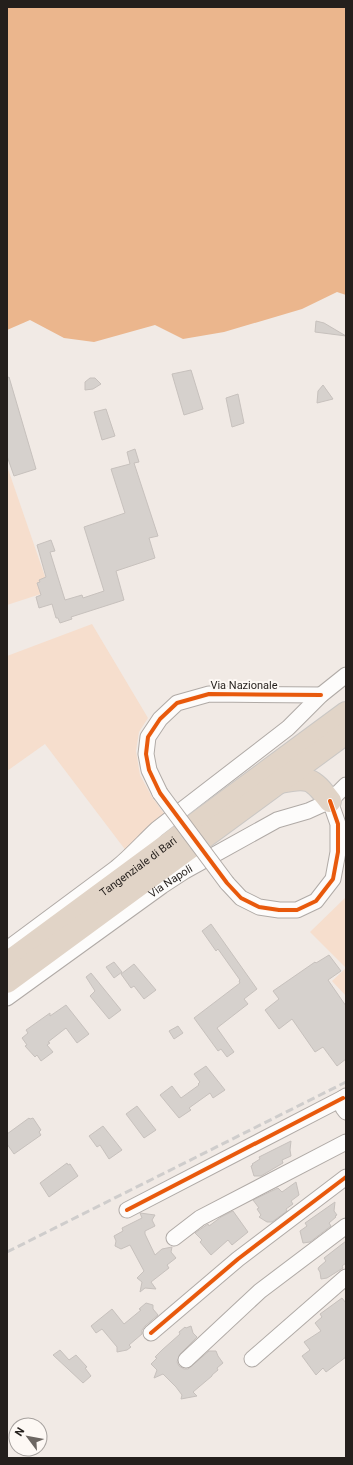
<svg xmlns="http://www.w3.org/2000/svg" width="353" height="1465" font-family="Roboto,sans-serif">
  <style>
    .green { fill: #f6decd }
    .water { fill: #ebb68d }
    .building { fill: #d6d1cd; stroke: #c7c1bd }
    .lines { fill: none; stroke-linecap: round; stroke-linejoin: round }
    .minor-casing { stroke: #b0aaa6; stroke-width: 17 }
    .highway-casing { stroke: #cac7c4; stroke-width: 24 }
    .minor { stroke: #fdfcfb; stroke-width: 15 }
    .highway { stroke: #e1d4c7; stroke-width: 22 }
    .rail { stroke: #cfcdcc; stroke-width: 3; stroke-dasharray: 8 4; stroke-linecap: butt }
    .minor-bridge-casing { stroke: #b0aaa6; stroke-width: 17; stroke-linecap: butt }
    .minor-bridge { stroke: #fdfcfb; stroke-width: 15 }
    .cycleway-casing { stroke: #fdf8f4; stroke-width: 6 }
    .cycleway { stroke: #e8590c; stroke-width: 4 }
    .labels { text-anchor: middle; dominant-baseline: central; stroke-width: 4; stroke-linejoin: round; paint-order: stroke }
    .street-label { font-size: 11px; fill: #241f1c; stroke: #fdf8f4 }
  </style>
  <rect width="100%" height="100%" fill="#f1eae5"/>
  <g class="green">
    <polygon points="7,466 50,591 7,605"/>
    <polygon points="92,624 148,718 139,732 136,751 140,775 152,797 171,823 130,856 45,744 7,771 7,656"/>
    <polygon points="346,897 346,996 332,981 346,968 310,932"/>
  </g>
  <polygon class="water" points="7,7 346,7 346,295 337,292 302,309 224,332 183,339 155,325 94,342 64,338 30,320 7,330"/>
  <g class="building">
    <polygon points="316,321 324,323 346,336 315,332"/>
    <polygon points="191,370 203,409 184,415 172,374"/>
    <polygon points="9,377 36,469 14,476 7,456 7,378"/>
    <polygon points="90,378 95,378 101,384 93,389 85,390 85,382"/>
    <polygon points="323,385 333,399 317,403 318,391"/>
    <polygon points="238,394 244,423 232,427 226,398"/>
    <polygon points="106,409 115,436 102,440 94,412"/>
    <polygon points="135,449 139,462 134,463 158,536 149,538 155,558 116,571 124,600 71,617 72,619 60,623 58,618 56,618 52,604 39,608 36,597 41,595 37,583 40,582 39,580 46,577 37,545 51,540 55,551 50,552 65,600 82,595 83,598 104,591 84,527 125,513 111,469 130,464 127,452"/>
    <polygon points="211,924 257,989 244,999 248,1004 217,1028 234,1052 227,1057 221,1049 218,1051 194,1018 240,983 239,981 240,980 218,949 216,951 202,931"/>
    <polygon points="329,955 341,971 328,980 346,1006 346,1059 337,1066 323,1047 315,1052 292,1019 279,1029 265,1010 279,999 273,991 315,962 316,963"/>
    <polygon points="114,962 122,972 114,978 106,967"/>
    <polygon points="134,964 156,990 144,999 134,986 131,988 121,974"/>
    <polygon points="91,973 121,1010 109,1019 90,996 95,991 86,977"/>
    <polygon points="66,1005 89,1034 77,1043 66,1028 48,1042 50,1043 47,1045 53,1052 41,1061 37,1055 35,1057 25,1046 27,1045 22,1038 28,1033 26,1030 50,1013 50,1016"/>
    <polygon points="178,1026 183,1033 174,1039 169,1031"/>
    <polygon points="206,1066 225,1090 213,1098 210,1093 189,1108 191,1110 179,1118 160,1095 172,1086 181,1098 199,1085 198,1084 200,1082 194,1074"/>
    <polygon points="137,1106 156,1130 144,1138 126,1114"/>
    <polygon points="29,1118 30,1119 33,1118 41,1130 39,1132 41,1135 14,1154 7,1144 7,1134"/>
    <polygon points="103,1126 122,1150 109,1159 100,1145 97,1147 89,1136"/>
    <polygon points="291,1141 290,1150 291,1156 282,1160 283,1163 261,1176 254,1176 251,1166 253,1165 252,1164 260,1159 259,1157"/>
    <polygon points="67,1163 68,1165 70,1164 78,1176 49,1197 40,1183"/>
    <polygon points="296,1182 299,1195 291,1201 293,1204 286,1209 287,1211 272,1222 267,1222 259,1217 261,1215 257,1209 259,1208 253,1200 278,1188 282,1192"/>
    <polygon points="335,1202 334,1211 337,1215 335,1216 336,1217 329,1223 331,1226 310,1242 303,1243 300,1231 307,1226 305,1223"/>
    <polygon points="233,1211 248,1232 232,1245 228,1240 211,1255 200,1242 202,1240 195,1233 205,1226 208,1224 209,1226 221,1217"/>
    <polygon points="140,1213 155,1215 152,1220 155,1226 145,1231 145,1234 155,1255 162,1249 172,1247 171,1252 176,1258 167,1265 169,1268 151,1282 156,1289 145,1288 140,1292 142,1282 137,1278 144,1271 130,1245 121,1249 115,1246 116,1241 114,1236 123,1231 122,1228 142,1218"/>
    <polygon points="346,1241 346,1263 342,1266 343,1268 327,1278 321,1279 320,1272 318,1269 319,1267 326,1261 324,1258"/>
    <polygon points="342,1298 346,1303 346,1357 326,1372 323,1368 316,1375 302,1356 310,1350 304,1342 321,1331 315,1323 322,1317 320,1314"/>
    <polygon points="146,1303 153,1305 153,1309 158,1315 145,1326 142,1330 142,1334 129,1345 131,1347 127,1350 117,1352 117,1347 102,1329 96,1333 91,1326 112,1309 124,1324 141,1310 139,1309"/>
    <polygon points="191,1326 193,1333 197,1337 180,1354 177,1362 179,1366 184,1369 188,1369 209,1351 216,1351 218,1356 223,1363 217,1368 218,1370 212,1375 212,1376 193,1392 197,1396 181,1399 182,1395 176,1387 163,1374 154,1378 157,1370 151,1364 157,1358 155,1357 162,1350 180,1334 179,1332 185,1327 186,1328"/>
    <polygon points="60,1350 69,1360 76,1355 87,1367 85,1368 91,1376 83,1383 53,1355"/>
  </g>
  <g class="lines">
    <defs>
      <g id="minor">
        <polyline points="160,793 149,770 146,754 148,737 160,719 177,703 209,694 321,695"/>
        <polyline points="227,883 241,898 259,907 279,910 297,910 316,901 333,879 338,852 338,824 330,801"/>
        <path d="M 7,949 L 116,868 C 131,856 143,842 157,829 L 288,728 L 321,695 L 346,675"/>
        <path id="s1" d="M 7,998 L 162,886 L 185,871 L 277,820 L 308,811 L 330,801 L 346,785"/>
        <polyline points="346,1096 343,1098 343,1108 346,1112"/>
        <polyline points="127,1210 343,1098"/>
        <polyline points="174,1238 200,1218 346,1142"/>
        <polyline points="151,1333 238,1259 346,1177"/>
        <polyline points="252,1359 346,1277"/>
        <polyline points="186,1360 260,1291 346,1226"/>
      </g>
      <g id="highway">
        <path d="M 280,782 C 309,776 312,778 330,801"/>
        <path id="s2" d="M 7,963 L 346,713"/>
        <polyline points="7,982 346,733"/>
      </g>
    </defs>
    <use href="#minor" class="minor-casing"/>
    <use href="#highway" class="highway-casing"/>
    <use href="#minor" class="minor"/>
    <use href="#highway" class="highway"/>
    <polyline class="rail" points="7,1252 346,1082"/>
    <defs>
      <polyline id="minor-bridge" points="160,793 227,883"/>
    </defs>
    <use href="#minor-bridge" class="minor-bridge-casing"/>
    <use href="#minor-bridge" class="minor-bridge"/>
    <defs>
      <g id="cycleway">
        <polyline points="321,695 209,694 177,703 160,719 148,737 146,754 149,770 160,793 227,883 241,898 259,907 279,910 297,910 316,901 333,879 338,852 338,824 330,801"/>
        <polyline points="127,1210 343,1098"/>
        <polyline points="151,1333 238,1259 346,1177"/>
      </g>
    </defs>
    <use href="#cycleway" class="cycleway-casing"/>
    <use href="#cycleway" class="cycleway"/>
  </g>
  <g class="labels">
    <g class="street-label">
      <text x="244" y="685">Via Nazionale</text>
      <text stroke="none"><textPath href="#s2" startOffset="163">Tangenziale di Bari</textPath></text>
      <text stroke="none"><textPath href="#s1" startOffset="201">Via Napoli</textPath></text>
    </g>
  </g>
  <rect width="353" height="1465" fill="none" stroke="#241f1c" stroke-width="16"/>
  <g transform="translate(28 1437) rotate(302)"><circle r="19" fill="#fdf8f4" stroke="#a6a19e"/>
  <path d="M0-3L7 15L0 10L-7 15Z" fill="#6c6662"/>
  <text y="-6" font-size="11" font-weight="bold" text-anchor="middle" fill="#241f1c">N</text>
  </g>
</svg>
